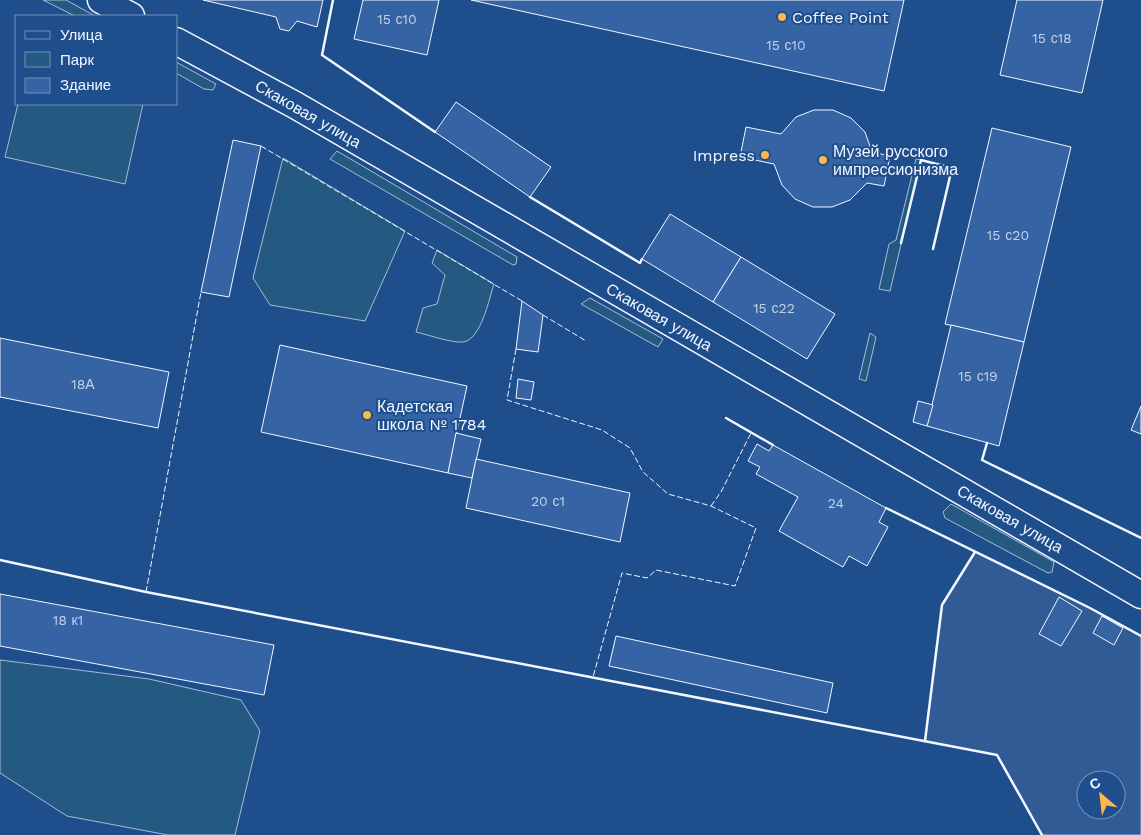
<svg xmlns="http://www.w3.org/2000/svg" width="1141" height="835" font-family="'Work Sans',sans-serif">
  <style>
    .green { fill: #245a82; stroke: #a8bbd7 }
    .parking { fill: #305b95; stroke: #a8bbd7; fill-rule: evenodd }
    .building { fill: #3563a3; stroke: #f2f6ff }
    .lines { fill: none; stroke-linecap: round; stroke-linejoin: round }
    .street-casing { stroke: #f2f6ff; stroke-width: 29 }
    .street { stroke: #1f4e8c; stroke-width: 26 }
    .fence { stroke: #f2f6ff; stroke-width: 1; stroke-dasharray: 6 2.5; stroke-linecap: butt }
    .wall { stroke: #f2f6ff; stroke-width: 2.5 }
    .poi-dot { fill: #ffb74d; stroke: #1f4e8c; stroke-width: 2 }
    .labels { text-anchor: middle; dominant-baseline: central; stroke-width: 4; stroke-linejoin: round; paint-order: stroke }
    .number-label { font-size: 14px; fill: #c3d1e8 }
    .poi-label { font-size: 16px; fill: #f2f6ff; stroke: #1f4e8c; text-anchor: start }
    .street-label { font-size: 16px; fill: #f2f6ff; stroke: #1f4e8c }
  </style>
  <rect width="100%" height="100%" fill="#1f4e8c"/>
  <g class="green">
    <polygon points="43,0 66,0 95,16 75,16"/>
    <polygon points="176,62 216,84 213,90 204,89 176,73"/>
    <polygon points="18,104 143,104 125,184 5,157"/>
    <polygon points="337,151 517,257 516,264 513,265 330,159"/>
    <polygon points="283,158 405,231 365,321 270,305 253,278"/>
    <polygon points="916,159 921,160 890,291 879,289 889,244 896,240"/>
    <path d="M 437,250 L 494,284 C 489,299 481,340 463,342 C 451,343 429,335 416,332 L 423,308 L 437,304 L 445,275 L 432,263 Z"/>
    <polygon points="590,298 663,339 658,347 581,304"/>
    <polygon points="870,333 876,337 866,381 859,379"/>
    <polygon points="951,504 1054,562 1052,572 1048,573 945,518 943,512"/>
    <polygon points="0,660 149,679 241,700 260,731 235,835 168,835 67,816 0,773"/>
  </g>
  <path class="parking" d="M 975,552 L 1090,608 L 1141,636 L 1141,835 L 1042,835 L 997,755 L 925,741 L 942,605 ZM 1086,780 L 1116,780 L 1116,810 L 1086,810 Z"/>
  <g class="building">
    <polygon points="203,0 323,0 317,27 297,21 289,31 280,29 276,17"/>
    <polygon points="363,0 439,0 427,55 354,39"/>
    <polygon points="471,0 904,0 884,91"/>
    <polygon points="1017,0 1103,0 1082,93 1000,75"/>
    <polygon points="456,102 551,167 530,197 435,132"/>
    <polygon points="814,110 833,110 851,118 865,132 872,152 890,156 884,186 867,183 850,200 832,207 813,207 795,199 782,185 774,164 740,157 746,127 781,134 796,117"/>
    <polygon points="992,128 1071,147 1024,342 945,324"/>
    <polygon points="233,140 261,146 229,297 201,292"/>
    <polygon points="670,214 741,257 713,302 642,259"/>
    <polygon points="741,257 835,314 807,359 713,302"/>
    <polygon points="522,301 543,315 538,352 516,349"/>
    <polygon points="951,325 1024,342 999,446 927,426"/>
    <polygon points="0,338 169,372 158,428 0,397"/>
    <polygon points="280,345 467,386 448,473 261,432"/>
    <polygon points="518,379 534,382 531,400 516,398"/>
    <polygon points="918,401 933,405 927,426 913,422"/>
    <polygon points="1141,406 1141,434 1131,430"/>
    <polygon points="456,433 481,439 472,478 448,473"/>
    <polygon points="757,444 769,451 773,445 886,508 879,522 888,527 867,566 849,556 843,567 779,531 798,497 756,474 760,467 748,461"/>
    <polygon points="476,459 630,493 620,542 466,508"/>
    <polygon points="0,594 274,645 264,695 0,646"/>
    <polygon points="1059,597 1082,611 1061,646 1039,634"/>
    <polygon points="1102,616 1123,628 1114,645 1093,633"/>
    <polygon points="616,636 833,683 827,713 609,666"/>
  </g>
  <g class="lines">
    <defs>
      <g id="street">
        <polyline points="101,0 131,16"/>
        <polyline points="176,41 295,105 1141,595"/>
      </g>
    </defs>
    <use href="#street" class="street-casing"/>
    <use href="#street" class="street"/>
    <g class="fence">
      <polyline points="261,146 522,301"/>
      <polyline points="543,315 586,341"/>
      <polyline points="516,349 507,400 602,430 630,448 643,472 668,494 711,506 756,528 735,586 656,570 647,578 622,573 593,677"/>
      <polyline points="711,506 721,492 751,433"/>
      <polyline points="146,592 201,292"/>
    </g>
    <g class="wall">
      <polyline points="333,0 322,55 435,132"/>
      <polyline points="530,197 640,263 642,259"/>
      <polyline points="901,243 921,160 952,168 933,249"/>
      <polyline points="726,418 773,445"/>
      <polyline points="987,443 982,460 1141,538"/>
      <polyline points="886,508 1090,608 1141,636"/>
      <polyline points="0,560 146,592 997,755 1042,835"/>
      <polyline points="925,741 942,605 975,552"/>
    </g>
  </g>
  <g class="poi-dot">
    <circle cx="782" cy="17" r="5"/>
    <circle cx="765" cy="155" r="5"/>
    <circle cx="823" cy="160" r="5"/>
    <circle cx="367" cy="415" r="5"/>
  </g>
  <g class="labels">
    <g class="number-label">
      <text x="397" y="19">15 с10</text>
      <text x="1052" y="38">15 с18</text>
      <text x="786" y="45">15 с10</text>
      <text x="1008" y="235">15 с20</text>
      <text x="774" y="308">15 с22</text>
      <text x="978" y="376">15 с19</text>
      <text x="83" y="384">18А</text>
      <text x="548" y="501">20 с1</text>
      <text x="836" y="503">24</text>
      <text x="68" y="620">18 к1</text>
    </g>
    <g class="poi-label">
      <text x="792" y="17">Coffee Point</text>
      <text x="833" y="151">Музей русского<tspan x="833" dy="18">импрессионизма</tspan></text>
      <text x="755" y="155" text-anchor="end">Impress</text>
      <text x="377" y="406">Кадетская<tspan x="377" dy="18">школа № 1784</tspan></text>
    </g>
    <g class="street-label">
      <text transform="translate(308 114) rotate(30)">Скаковая улица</text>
      <text transform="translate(659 317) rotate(30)">Скаковая улица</text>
      <text transform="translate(1010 519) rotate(30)">Скаковая улица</text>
    </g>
  </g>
  <rect x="15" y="15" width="162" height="90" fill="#1f4e8c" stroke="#7391ba"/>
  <rect x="25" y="31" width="25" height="8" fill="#1f4e8c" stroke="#7391ba"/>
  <text x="60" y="40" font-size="15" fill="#f2f6ff">Улица</text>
  <rect x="25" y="52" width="25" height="15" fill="#245a82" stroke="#7391ba"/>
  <text x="60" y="65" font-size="15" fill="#f2f6ff">Парк</text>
  <rect x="25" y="78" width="25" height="15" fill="#3563a3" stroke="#7391ba"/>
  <text x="60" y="90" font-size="15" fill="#f2f6ff">Здание</text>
  <g transform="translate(1101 795) rotate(332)"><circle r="24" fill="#1f4e8c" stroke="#7391ba"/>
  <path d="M0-4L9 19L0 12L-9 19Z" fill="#ffb74d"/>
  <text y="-8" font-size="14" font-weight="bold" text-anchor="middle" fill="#f2f6ff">С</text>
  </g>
</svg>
